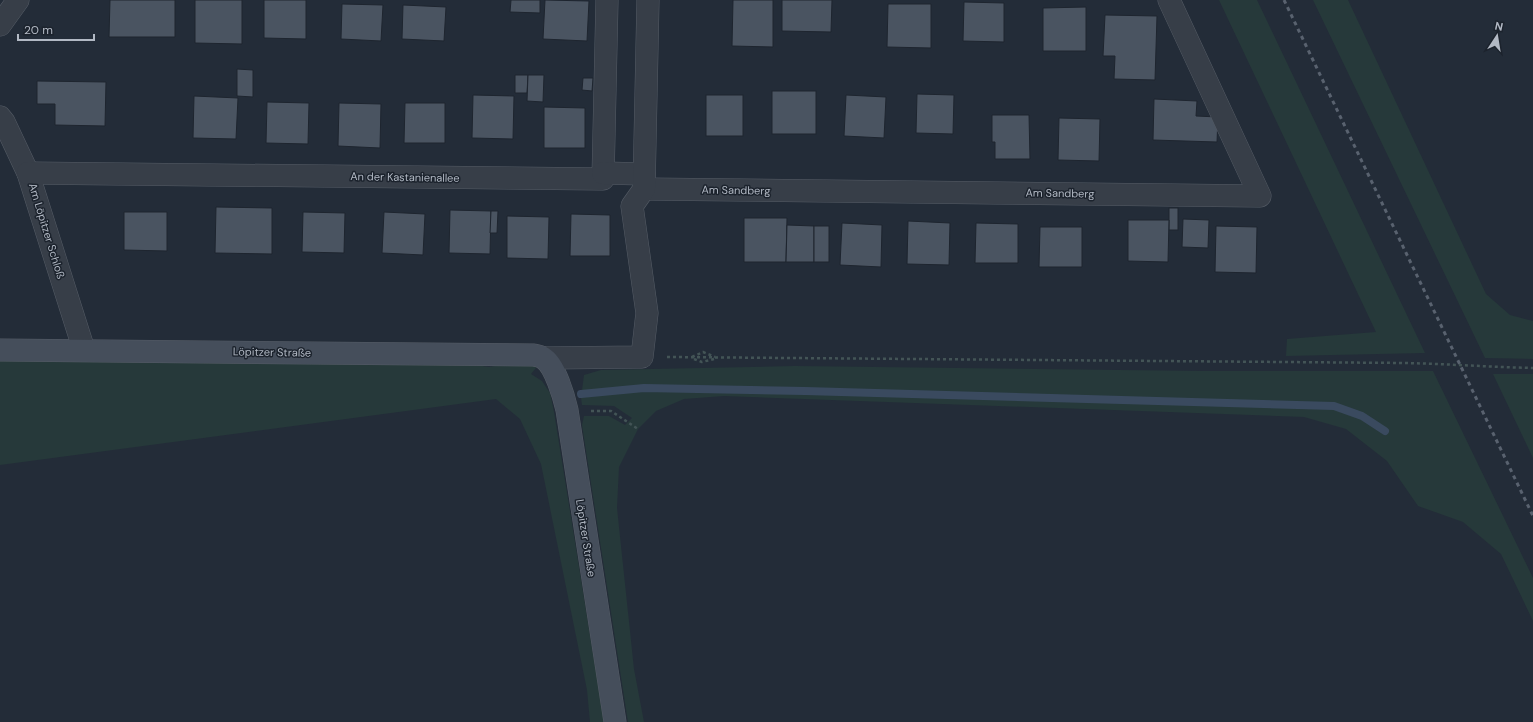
<svg xmlns="http://www.w3.org/2000/svg" width="1533" height="722" font-family="'DM Sans',sans-serif">
  <style>
    .green { fill: #26393a }
    .lines { fill: none; stroke-linecap: round; stroke-linejoin: round }
    .stream { stroke: #3a4a5f; stroke-width: 8 }
    .building { fill: #4a5461; stroke: #1e252f }
    .street-casing { stroke: #555c66; stroke-width: 23 }
    .secondary-casing { stroke: #555c66; stroke-width: 23 }
    .path { stroke: #435456; stroke-width: 2.5; stroke-dasharray: 3 3; stroke-linecap: butt }
    .street { stroke: #373e48; stroke-width: 22 }
    .secondary { stroke: #454e5b; stroke-width: 22 }
    .rail { stroke: #59626f; stroke-width: 3; stroke-dasharray: 4 4; stroke-linecap: butt }
    .labels { text-anchor: middle; dominant-baseline: central; stroke-width: 3; stroke-linejoin: round; paint-order: stroke }
    .street-label { font-size: 11px; fill: #b2b9c4; stroke: #1c232d }
  </style>
  <rect width="100%" height="100%" fill="#232c38"/>
  <g class="green">
    <polygon points="1219,0 1257,0 1425,353 1286,356 1287,339 1376,332"/>
    <polygon points="1313,0 1348,0 1486,294 1510,315 1533,321 1533,359 1485,358"/>
    <polygon points="0,350 445,360 489,367 544,358 531,374 542,381 550,393 554,412 604,722 590,722 587,690 541,464 520,419 496,399 0,465"/>
    <polygon points="795,366 1204,371 1433,371 1533,578 1533,621 1501,554 1463,522 1418,506 1387,461 1346,429 1304,417 724,396 684,399 656,411 638,429 619,467 617,508 634,669 644,722 628,722 582,425 584,416 609,416 625,425 632,418 614,406 582,405 581,398 584,375 601,370"/>
    <polygon points="1493,374 1533,374 1533,458"/>
  </g>
  <g class="lines">
    <polyline class="stream" points="581,394 644,388 805,391 1334,406 1362,416 1385,431"/>
  </g>
  <g class="building">
    <polygon points="110,0 175,0 175,37 109,37"/>
    <polygon points="195,0 242,0 242,44 195,43"/>
    <polygon points="264,0 306,0 306,39 264,38"/>
    <polygon points="511,0 540,0 540,13 510,12"/>
    <polygon points="545,0 589,1 587,41 543,39"/>
    <polygon points="733,0 773,0 773,47 732,46"/>
    <polygon points="782,0 832,0 831,32 782,31"/>
    <polygon points="964,2 1004,3 1004,42 963,41"/>
    <polygon points="342,4 383,5 381,41 341,39"/>
    <polygon points="888,4 931,4 931,48 887,47"/>
    <polygon points="403,5 446,7 444,41 402,39"/>
    <polygon points="1086,7 1086,51 1043,51 1043,8"/>
    <polygon points="1105,15 1157,16 1155,80 1114,79 1115,56 1103,56"/>
    <polygon points="237,69 253,70 253,97 237,96"/>
    <polygon points="515,75 528,75 527,93 515,93"/>
    <polygon points="528,75 544,75 543,102 527,101"/>
    <polygon points="583,78 593,78 592,91 582,90"/>
    <polygon points="37,81 106,82 105,126 55,125 55,104 37,104"/>
    <rect x="772" y="91" width="44" height="43"/>
    <polygon points="917,94 954,95 953,134 916,133"/>
    <polygon points="473,95 514,96 513,139 472,138"/>
    <rect x="706" y="95" width="37" height="41"/>
    <polygon points="846,95 886,97 884,138 844,136"/>
    <polygon points="194,96 238,98 236,139 193,138"/>
    <polygon points="1154,99 1197,101 1196,116 1218,117 1217,142 1153,140"/>
    <polygon points="267,102 309,103 308,144 266,143"/>
    <polygon points="339,103 381,104 380,148 338,146"/>
    <polygon points="405,103 445,103 445,143 404,143"/>
    <polygon points="544,107 585,108 585,148 544,148"/>
    <polygon points="992,115 1029,115 1030,159 995,159 995,142 992,142"/>
    <polygon points="1059,118 1100,119 1099,161 1058,160"/>
    <polygon points="216,207 272,208 272,254 215,253"/>
    <rect x="1169" y="208" width="9" height="22"/>
    <polygon points="450,210 491,211 490,254 449,253"/>
    <polygon points="491,211 498,211 497,233 490,233"/>
    <polygon points="124,212 167,212 167,251 124,250"/>
    <polygon points="303,212 345,213 344,253 302,252"/>
    <polygon points="384,212 425,214 423,255 382,253"/>
    <polygon points="571,214 610,215 610,256 570,256"/>
    <polygon points="507,216 549,217 548,259 507,258"/>
    <polygon points="744,218 787,218 786,262 744,262"/>
    <polygon points="1183,219 1209,220 1208,248 1182,247"/>
    <polygon points="1128,220 1169,220 1168,262 1128,261"/>
    <polygon points="908,221 950,223 949,265 907,264"/>
    <polygon points="842,223 882,225 881,267 840,265"/>
    <polygon points="976,223 1018,224 1018,263 975,263"/>
    <polygon points="787,225 814,226 814,262 786,262"/>
    <rect x="814" y="226" width="15" height="36"/>
    <polygon points="1216,226 1257,227 1256,273 1215,272"/>
    <polygon points="1040,227 1082,227 1082,267 1039,267"/>
  </g>
  <g class="lines">
    <defs>
      <g id="street">
        <polyline points="0,25 18,0"/>
        <polyline points="0,117 4,122 28,173 84,350"/>
        <polyline points="28,173 603,179 607,0"/>
        <polyline points="603,173 644,174"/>
        <polyline points="644,189 1260,196 1169,0"/>
        <polyline points="544,358 642,357 647,313 632,206 644,189 648,0"/>
      </g>
      <path id="secondary" d="M 0,350 L 534,355 C 537,356 541,356 543,358 C 555,365 564,397 567,410 L 615,722"/>
    </defs>
    <use href="#street" class="street-casing"/>
    <use href="#secondary" class="secondary-casing"/>
    <g class="path">
      <path d="M 667,357 L 1406,363 C 1448,364 1490,367 1533,368"/>
      <polyline points="692,357 703,352 715,357"/>
      <polyline points="694,359 702,362 714,359"/>
      <polyline points="591,411 611,411 638,429"/>
    </g>
    <use href="#street" class="street"/>
    <use href="#secondary" class="secondary"/>
    <polyline class="rail" points="1284,0 1533,516"/>
  </g>
  <g class="labels">
    <g class="street-label">
      <text transform="translate(405 177) rotate(1)">An der Kastanienallee</text>
      <text transform="translate(736 190) rotate(1)">Am Sandberg</text>
      <text transform="translate(1060 193) rotate(1)">Am Sandberg</text>
      <text transform="translate(47 231) rotate(73)">Am Löpitzer Schloß</text>
      <text transform="translate(272 352) rotate(1)">Löpitzer Straße</text>
      <text transform="translate(586 538) rotate(81)">Löpitzer Straße</text>
    </g>
  </g>
  <g transform="translate(1497 36) rotate(12)" stroke="#1c232d" stroke-width="3" paint-order="stroke">
  <path d="M0-3L7 15L0 10L-7 15Z" fill="#b2b9c4"/>
  <text y="-6" font-size="11" font-weight="bold" text-anchor="middle" fill="#b2b9c4">N</text>
  </g>
  <path d="M18 34v6h76v-6" fill="none" stroke="#b2b9c4" stroke-width="2"/>
  <text x="24" y="34" font-size="12" fill="#b2b9c4" stroke="#1c232d" stroke-width="3" paint-order="stroke">20 m</text>
</svg>
